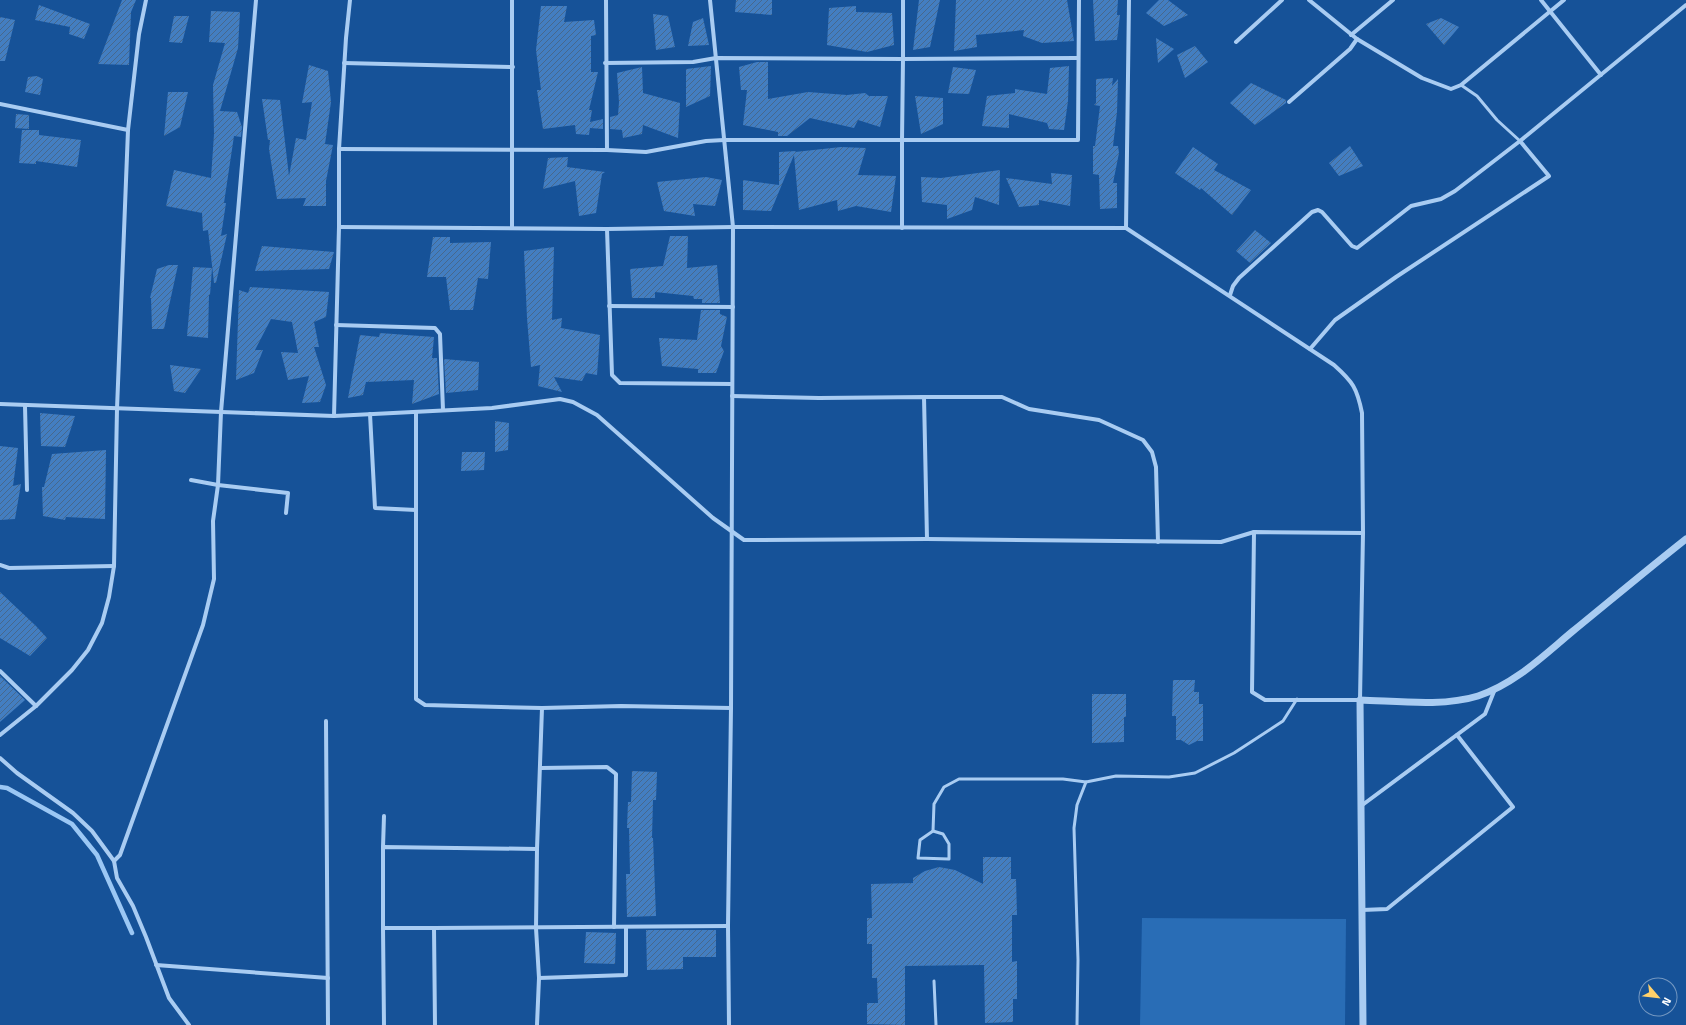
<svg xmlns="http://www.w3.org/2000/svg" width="1686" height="1025" font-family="'Titillium Web',sans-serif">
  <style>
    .green { fill: #296db6 }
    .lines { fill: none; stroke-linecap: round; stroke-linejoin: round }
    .stream { stroke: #9bc7f4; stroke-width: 4.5 }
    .building { fill: url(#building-hatch) }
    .service { stroke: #a9ccf2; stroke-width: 3 }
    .minor { stroke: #a9ccf2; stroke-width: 4 }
    .tertiary { stroke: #a9ccf2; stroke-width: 7 }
  </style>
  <defs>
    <pattern id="building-hatch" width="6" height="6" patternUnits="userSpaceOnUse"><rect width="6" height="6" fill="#437ec1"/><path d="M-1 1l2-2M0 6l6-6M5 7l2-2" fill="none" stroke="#47688c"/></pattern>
  </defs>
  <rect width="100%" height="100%" fill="#165298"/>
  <polygon class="green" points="1142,918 1346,919 1345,1025 1140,1025"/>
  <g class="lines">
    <polyline class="stream" points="0,787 7,788 72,824 97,855 132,933"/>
  </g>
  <g class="building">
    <polygon points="122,0 136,0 131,12 129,65 98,64"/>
    <polygon points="736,0 772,0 772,15 735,12"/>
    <polygon points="919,0 940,0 930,47 913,50"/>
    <polygon points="956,0 1067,0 1074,41 1042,43 1023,36 1024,30 976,35 977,47 954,51"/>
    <polygon points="1093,0 1118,0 1117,15 1120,15 1117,40 1095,41"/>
    <polygon points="1159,0 1168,0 1188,15 1164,26 1146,13"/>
    <polygon points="39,5 90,24 84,39 69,34 70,27 35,20"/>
    <polygon points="541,6 567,6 564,22 594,20 596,35 591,36 591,72 598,72 589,110 592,110 590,122 603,119 603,129 590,128 589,135 576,134 575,125 543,129 537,90 541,90 536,50"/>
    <polygon points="856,6 856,12 892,13 894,45 867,52 827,45 829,8"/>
    <polygon points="211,11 240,12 238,48 220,111 237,112 242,127 241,137 234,136 224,203 226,203 221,236 227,234 216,283 214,283 208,230 203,231 202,213 166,206 174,170 211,178 214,134 213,85 225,43 209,42"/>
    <polygon points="653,14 668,16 675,47 656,50"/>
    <polygon points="174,16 189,16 182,43 169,42"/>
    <polygon points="0,17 15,20 5,61 0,61"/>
    <polygon points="703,18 709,45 688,46 693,22"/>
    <polygon points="1441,18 1459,27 1444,45 1426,24"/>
    <polygon points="1156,38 1174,49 1158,63"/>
    <polygon points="1195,46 1208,62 1185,78 1177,55"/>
    <polygon points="757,62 768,62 768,99 808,92 847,95 865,93 869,96 888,96 880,127 858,120 854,128 810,118 787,136 778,136 778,132 743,125 747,90 741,90 739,67"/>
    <polygon points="309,65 328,71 331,102 325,144 333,145 326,181 326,206 303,206 306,198 277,199 269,149 270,140 268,140 262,99 280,100 289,176 296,138 306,140 312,102 302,103"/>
    <polygon points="711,66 710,96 686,107 686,69"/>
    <polygon points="1069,66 1068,101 1064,130 1049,129 1047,123 1009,114 1009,128 982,126 987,96 1015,93 1015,89 1047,94 1050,68"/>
    <polygon points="642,67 643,93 680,103 678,138 643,125 642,134 623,138 622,130 610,129 610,117 618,115 619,102 617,73"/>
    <polygon points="953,67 976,70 969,94 948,93"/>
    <polygon points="37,76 43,79 40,95 25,92 28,77"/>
    <polygon points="1113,78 1112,86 1118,79 1117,112 1113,146 1118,146 1119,153 1113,183 1117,183 1117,208 1100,209 1099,175 1093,174 1093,146 1095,146 1100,106 1094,105 1096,103 1096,79"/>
    <polygon points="1251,83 1286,100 1286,103 1255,125 1230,103"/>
    <polygon points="168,92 188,92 180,127 164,136"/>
    <polygon points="915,96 943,98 943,124 921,134"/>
    <polygon points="16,114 29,115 29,129 15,128"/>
    <polygon points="22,130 39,130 39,135 81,140 77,167 36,161 36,164 19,163"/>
    <polygon points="1350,146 1363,166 1339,176 1329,163"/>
    <polygon points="841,147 866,148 858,175 896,176 891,212 856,206 838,211 837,200 799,210 794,155 771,211 743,210 743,180 779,185 779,152 796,151 795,152"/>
    <polygon points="1193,147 1218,164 1214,170 1251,190 1232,215 1201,188 1200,190 1175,173"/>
    <polygon points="568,157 567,167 605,172 602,174 596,213 579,216 575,181 543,189 548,158"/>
    <polygon points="1000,170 999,205 975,197 972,210 947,219 947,205 922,202 921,177 941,178"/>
    <polygon points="1051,173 1072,175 1070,206 1039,200 1039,205 1019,207 1006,178 1052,184"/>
    <polygon points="706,177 722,180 715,206 693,204 695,216 664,211 657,182"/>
    <polygon points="1255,230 1271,243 1250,263 1236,251"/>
    <polygon points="670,236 688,236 687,268 717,265 720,303 702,303 702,299 694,299 693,296 655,292 655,298 632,298 630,269 663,266"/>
    <polygon points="433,237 450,237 450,243 491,242 488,279 478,278 473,310 450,310 446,277 427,277"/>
    <polygon points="262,246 334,252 329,269 255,271"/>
    <polygon points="554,247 552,320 562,318 561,328 600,335 597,375 586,373 582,381 554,377 562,392 538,386 540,365 531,367 527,318 524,251"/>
    <polygon points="169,265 178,265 164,329 152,329 151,298 150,298 157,269"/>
    <polygon points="193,267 212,268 210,295 209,295 208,338 187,336"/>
    <polygon points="250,287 329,292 326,317 314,322 319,347 314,347 326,385 320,402 302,403 309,376 288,380 281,352 298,353 292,322 271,319 255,350 263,350 254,373 236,380 239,290 248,293"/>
    <polygon points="701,310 720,310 720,314 727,317 721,346 724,351 716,373 698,373 698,369 662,366 659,338 697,340"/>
    <polygon points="380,333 434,337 432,358 437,358 439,394 412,404 414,380 366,382 363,395 348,398 360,335 379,337"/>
    <polygon points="444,359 479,362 478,390 446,393"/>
    <polygon points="170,365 201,369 185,393 174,391"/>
    <polygon points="40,413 75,416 65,447 41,446"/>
    <polygon points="495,421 509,423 508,450 495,452"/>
    <polygon points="0,446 18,448 13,486 21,484 15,519 0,520"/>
    <polygon points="106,450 105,519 66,517 65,520 43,516 42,487 44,487 52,454"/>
    <polygon points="462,452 485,452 484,470 461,471"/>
    <polygon points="0,592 36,626 47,638 30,656 0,638"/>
    <polygon points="0,676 25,700 0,722"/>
    <polygon points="1173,680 1195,680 1194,692 1199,692 1199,704 1203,704 1203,741 1197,741 1189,745 1181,740 1176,740 1176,716 1172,716"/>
    <polygon points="1092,694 1126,694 1126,717 1124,717 1124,742 1092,743"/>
    <polygon points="632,771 657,772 656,800 653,800 652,838 653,838 656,916 627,917 626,874 630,874 629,828 627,828 628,802 631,802"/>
    <polygon points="983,857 1011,857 1011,879 1016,879 1017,915 1012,915 1012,962 1017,961 1017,999 1013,999 1013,1022 985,1023 984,965 905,966 905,1025 867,1024 867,1003 878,1003 877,978 872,978 872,944 867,944 867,918 872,918 871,884 913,883 913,878 925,871 939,867 955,870 983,884"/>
    <polygon points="646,930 716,930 716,957 683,957 683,969 647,970"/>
    <polygon points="586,932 616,933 615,964 584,963"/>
  </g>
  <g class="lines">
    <g class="service">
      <polyline points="1461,85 1477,96 1497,120 1520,141"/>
      <polyline points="933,831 934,804 944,787 959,779 1063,779 1086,782 1116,776 1169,777 1195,773 1234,753 1283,721 1297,699"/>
      <polygon points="933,831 943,834 949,844 949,859 918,858 920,840"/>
      <polyline points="934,981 936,1025"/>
      <polyline points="1077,1025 1078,960 1074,828 1077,805 1086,782"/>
    </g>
    <g class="minor">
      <polyline points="512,0 512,228"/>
      <polyline points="606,0 607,150"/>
      <polyline points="710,0 733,227 731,708 728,926 729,1025"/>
      <polyline points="903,0 903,59 1078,58"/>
      <polyline points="1309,0 1357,39 1422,78 1451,89 1461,85 1564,0"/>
      <polyline points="1541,0 1601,75"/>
      <polyline points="1351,35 1393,0"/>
      <polyline points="1236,42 1282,0"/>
      <polyline points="344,63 513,67"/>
      <polyline points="605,63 693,62 716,58 903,59 902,140 1078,140 1079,0"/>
      <polyline points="1289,102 1350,49 1357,39"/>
      <polyline points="0,104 128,130"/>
      <polyline points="339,149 607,150 646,152 706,141 724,140 902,140 902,228"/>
      <path d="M 339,227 L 607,229 L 733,227 L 1126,228 L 1334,365 C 1353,382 1357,388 1362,413 L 1363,533 L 1360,700 L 1265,700 L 1252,692 L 1254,532"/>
      <polyline points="1126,228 1129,0"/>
      <polyline points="607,229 612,375 620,383 732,384"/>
      <polyline points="1230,295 1233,286 1239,278 1312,212 1318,210 1322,212 1352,246 1357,248 1411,206 1441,199 1455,191 1520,141 1686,5"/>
      <polyline points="609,306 733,307"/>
      <polyline points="336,325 435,328 440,334 443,410"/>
      <polyline points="1310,349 1335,320 1396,277 1549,176 1520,141"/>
      <polyline points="732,396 819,398 924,397 927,539"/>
      <polyline points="924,397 1002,397 1029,409 1099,420 1143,440 1152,452 1156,467 1158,542"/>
      <polyline points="0,404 334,416 492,408 560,399 573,402 597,415 713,518 744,540 927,539 1221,542 1254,532 1363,533"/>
      <polyline points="25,406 27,490"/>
      <polyline points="370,414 375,508 416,510 416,412"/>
      <polyline points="334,416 339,227 339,149 346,38 350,0"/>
      <polyline points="191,480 218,485 288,493 286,513"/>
      <polyline points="416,510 416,699 425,705 542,708 537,849 536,928 539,978 537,1025"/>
      <polyline points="0,565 9,568 114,566"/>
      <polyline points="0,671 36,706"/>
      <polyline points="542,708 621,706 731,708"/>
      <polyline points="326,721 328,1025"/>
      <polyline points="0,735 36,706 72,670 88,650 102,623 109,597 114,566 117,409 128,130 139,34 146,0"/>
      <polyline points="0,758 17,773 73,813 92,831 114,861 117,878 133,906 146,937 169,998 189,1025"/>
      <polyline points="541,768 607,767 616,774 614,927"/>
      <polyline points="1361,806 1485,714 1495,689"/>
      <polyline points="383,847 384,816"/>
      <polyline points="114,861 120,855 203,625 214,579 213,521 218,485 221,412 256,0"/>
      <polyline points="1362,910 1387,909 1513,807 1457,735"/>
      <polyline points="383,928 383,847 537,849"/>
      <polyline points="434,928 728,926"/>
      <polyline points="156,965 328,978"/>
      <polyline points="539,978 626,975 626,928"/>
      <polyline points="384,1025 383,928 434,928 435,1025"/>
    </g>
    <path class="tertiary" d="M 1363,1025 L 1360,700 C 1396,701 1443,707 1478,696 C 1515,684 1544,655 1573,631 C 1611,600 1648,569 1686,539"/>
  </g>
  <g transform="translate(1658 997) rotate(118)"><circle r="19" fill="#165298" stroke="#7397c1"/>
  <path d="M0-3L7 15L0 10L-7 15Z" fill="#ffd06a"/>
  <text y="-6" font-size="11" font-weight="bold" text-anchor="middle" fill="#ffffff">N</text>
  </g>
</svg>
